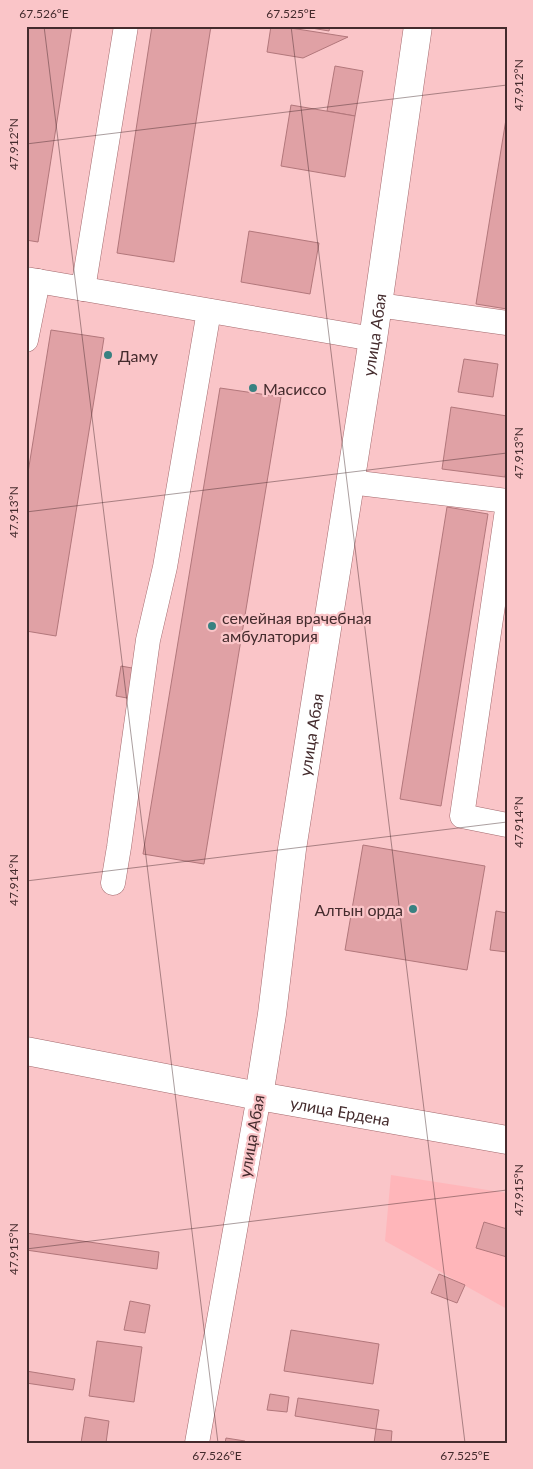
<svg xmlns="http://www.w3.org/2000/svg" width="533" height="1469" font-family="Lato,sans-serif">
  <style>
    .built { fill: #ffb6ba }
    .building { fill: #e0a1a5; stroke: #b2777b }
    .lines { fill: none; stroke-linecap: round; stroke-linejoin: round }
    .minor-casing { stroke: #a3696d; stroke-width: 25 }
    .tertiary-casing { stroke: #a3696d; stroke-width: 29 }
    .minor { stroke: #fff; stroke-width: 24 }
    .tertiary { stroke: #fff; stroke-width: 28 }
    .ticks { fill: none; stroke: #442b2d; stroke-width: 1; stroke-opacity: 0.45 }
    .poi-dot { fill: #388181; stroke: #fac5c8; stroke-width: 2 }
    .labels { text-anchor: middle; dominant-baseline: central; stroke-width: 4.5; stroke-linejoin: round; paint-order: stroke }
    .street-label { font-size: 16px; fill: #442b2d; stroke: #fac5c8 }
    .poi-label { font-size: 16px; fill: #442b2d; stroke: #fac5c8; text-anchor: start }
    .neatline { fill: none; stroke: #442b2d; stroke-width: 2 }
    .ticks-label { font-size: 12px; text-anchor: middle; fill: #442b2d }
  </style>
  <rect width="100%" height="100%" fill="#fac5c8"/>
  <polygon class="built" points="391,1175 507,1193 507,1309 385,1241"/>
  <g class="building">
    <polygon points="26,26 72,26 38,242 26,240"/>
    <polygon points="152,26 211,26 174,262 117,253"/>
    <polygon points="271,26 278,26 348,37 303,58 267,52"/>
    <polygon points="300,26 330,26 329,31"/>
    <polygon points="335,66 363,71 355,116 327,111"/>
    <polygon points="291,105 355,116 345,177 281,166"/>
    <polygon points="507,113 507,309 476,304"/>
    <polygon points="249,231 319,243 310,294 241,282"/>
    <polygon points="51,330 104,338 56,636 26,631 26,485"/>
    <polygon points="464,359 498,364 493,397 458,392"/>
    <polygon points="220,388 281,397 204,864 143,854"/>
    <polygon points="451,407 507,416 507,463 505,477 442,469"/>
    <polygon points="447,507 488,514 441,806 400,799"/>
    <polygon points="121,666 143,670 138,700 116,696"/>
    <polygon points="363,845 485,866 467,970 345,950"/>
    <polygon points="496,911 507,913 507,952 490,950"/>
    <polygon points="484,1222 507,1229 507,1257 476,1248"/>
    <polygon points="26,1233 159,1252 157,1269 26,1250"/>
    <polygon points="439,1274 465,1285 457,1303 431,1293"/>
    <polygon points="130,1301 150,1305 145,1333 124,1330"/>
    <polygon points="291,1330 379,1344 373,1384 284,1371"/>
    <polygon points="97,1341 142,1347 134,1402 89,1396"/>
    <polygon points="26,1371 75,1379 73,1390 26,1383"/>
    <polygon points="270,1394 289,1397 287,1412 267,1410"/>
    <polygon points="298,1398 379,1410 376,1429 295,1416"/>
    <polygon points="85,1417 109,1421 106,1443 81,1443"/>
    <polygon points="376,1429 392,1431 391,1443 374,1443"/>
    <polygon points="226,1438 245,1441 244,1443 225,1443"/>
  </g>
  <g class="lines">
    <defs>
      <g id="minor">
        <polyline points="26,279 373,339"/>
        <polyline points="83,289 126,26"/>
        <polyline points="378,305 507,323"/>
        <polyline points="26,340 38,281"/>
        <polyline points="350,482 507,501"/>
        <polyline points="507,510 462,816 507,825"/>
        <polyline points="113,883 119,847 148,640 165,567 209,311"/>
        <polyline points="197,1443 259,1096"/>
      </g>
      <g id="tertiary">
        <path id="s1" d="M 26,1051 L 259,1096 L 507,1140"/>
        <path id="s2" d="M 259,1096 L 272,1014 L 292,849 L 373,339 L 418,26"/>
      </g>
    </defs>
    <use href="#minor" class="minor-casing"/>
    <use href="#tertiary" class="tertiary-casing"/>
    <use href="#minor" class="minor"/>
    <use href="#tertiary" class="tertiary"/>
  </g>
  <path class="ticks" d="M 44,26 L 218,1443M 291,26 L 465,1443M 26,144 L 507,85M 26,512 L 507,453M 26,881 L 507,822M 26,1249 L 507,1190"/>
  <g class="poi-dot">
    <circle cx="108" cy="355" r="5"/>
    <circle cx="253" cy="388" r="5"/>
    <circle cx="212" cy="626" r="5"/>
    <circle cx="413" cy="909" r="5"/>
  </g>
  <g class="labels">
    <g class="street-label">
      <text stroke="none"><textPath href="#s2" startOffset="770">улица Абая</textPath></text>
      <text stroke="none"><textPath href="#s2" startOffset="365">улица Абая</textPath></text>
      <text stroke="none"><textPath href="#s1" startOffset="320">улица Ердена</textPath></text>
      <text transform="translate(251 1136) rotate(-80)">улица Абая</text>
    </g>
    <g class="poi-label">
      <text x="118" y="355">Даму</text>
      <text x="263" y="388">Масиссо</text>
      <text x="222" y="617">семейная врачебная<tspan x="222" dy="18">амбулатория</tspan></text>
      <text x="403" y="909" text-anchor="end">Алтын орда</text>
    </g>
  </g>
  <rect width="533" height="1469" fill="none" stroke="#fac5c8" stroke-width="55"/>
  <rect x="28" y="28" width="478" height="1414" class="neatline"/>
  <g class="ticks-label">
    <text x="44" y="18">67.526°E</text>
    <text x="291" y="18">67.525°E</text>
    <text transform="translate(519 85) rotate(-90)" y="4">47.912°N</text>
    <text transform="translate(14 144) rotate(-90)" y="4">47.912°N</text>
    <text transform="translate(519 453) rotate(-90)" y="4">47.913°N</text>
    <text transform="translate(14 512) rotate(-90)" y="4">47.913°N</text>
    <text transform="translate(519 822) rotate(-90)" y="4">47.914°N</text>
    <text transform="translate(14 880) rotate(-90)" y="4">47.914°N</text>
    <text transform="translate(519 1190) rotate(-90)" y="4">47.915°N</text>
    <text transform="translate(14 1249) rotate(-90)" y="4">47.915°N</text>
    <text x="217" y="1460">67.526°E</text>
    <text x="465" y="1460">67.525°E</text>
  </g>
</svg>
